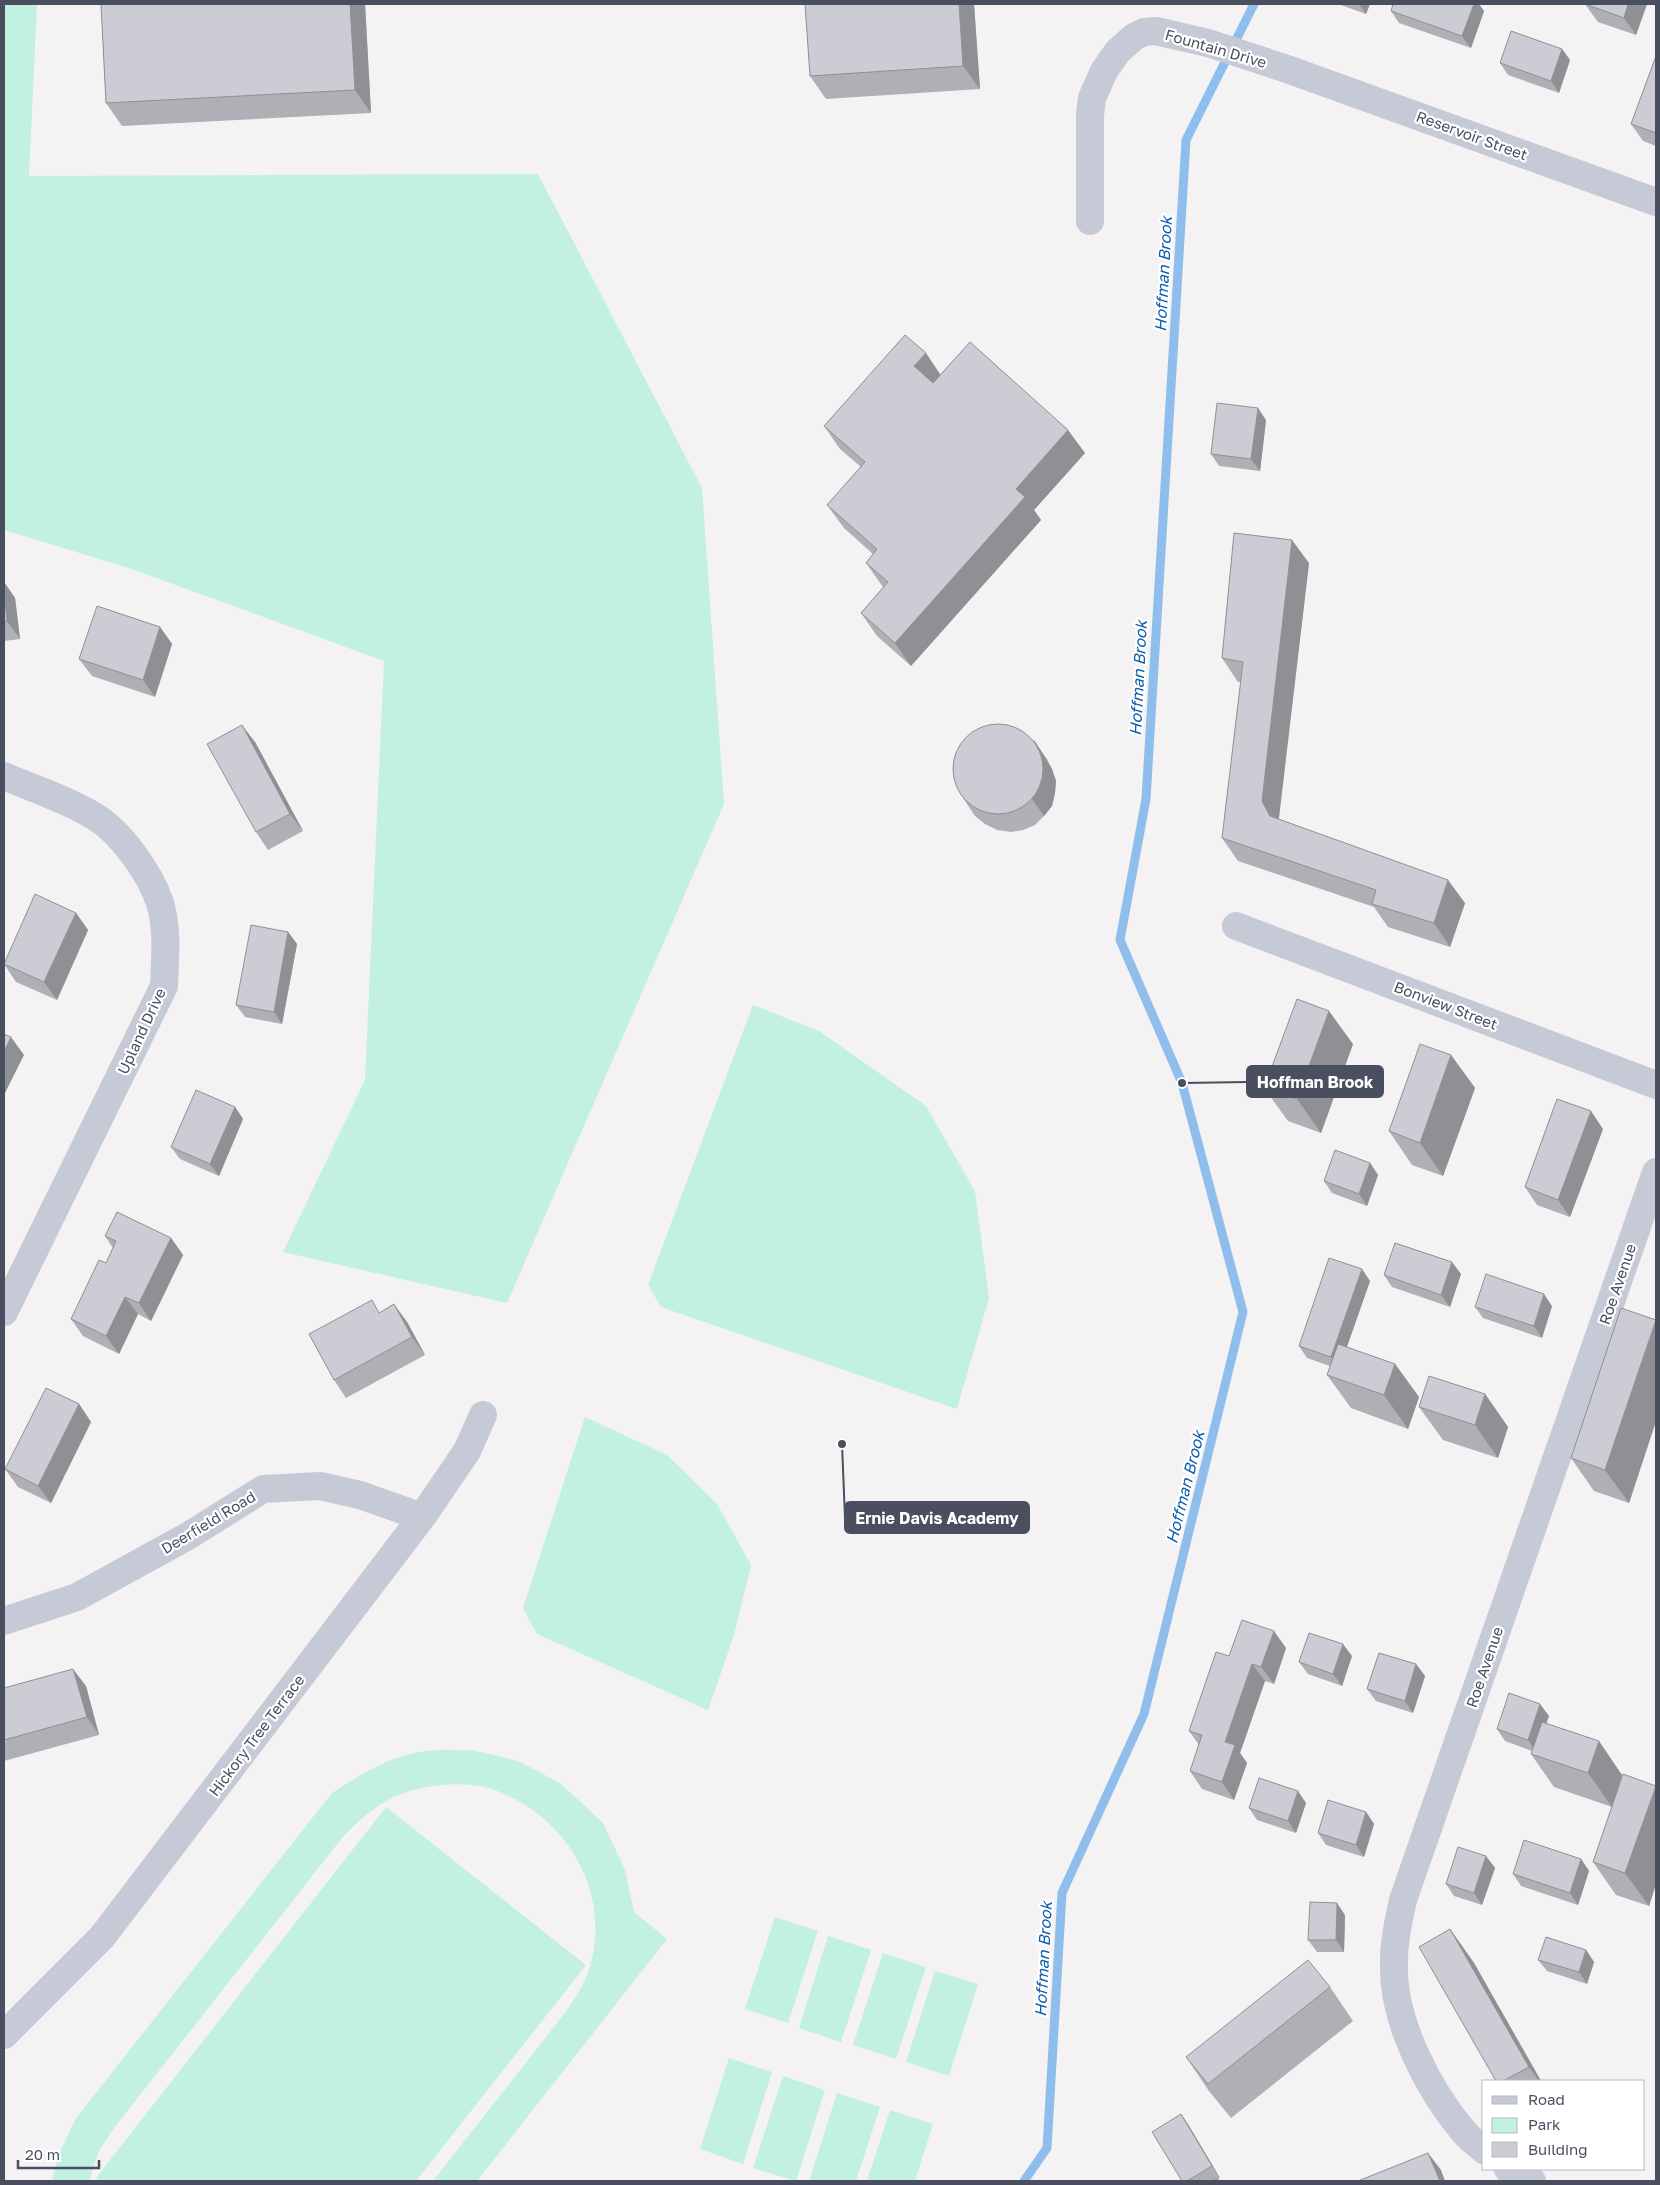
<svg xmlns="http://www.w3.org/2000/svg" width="1660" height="2185" font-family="'Golos Text',sans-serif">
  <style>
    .green { fill: #c2f0e1 }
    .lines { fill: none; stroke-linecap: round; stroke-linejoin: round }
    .stream { stroke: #8fbeed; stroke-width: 9 }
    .minor { stroke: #c6cad6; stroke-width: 28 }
    .wall { fill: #afb0b6 }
    .shaded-wall { fill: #8f9094 }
    .building { fill: #cccdd4; stroke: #8f9094 }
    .labels { text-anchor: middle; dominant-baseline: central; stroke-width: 4.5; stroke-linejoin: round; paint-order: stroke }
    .street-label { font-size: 15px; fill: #494f5f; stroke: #fff }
    .water-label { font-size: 16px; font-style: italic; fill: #0d5eaf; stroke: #fff }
    .leader { fill: none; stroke: #494f5f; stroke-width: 2 }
    .callout-dot { fill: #494f5f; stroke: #fff; stroke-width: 2 }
    .callout { fill: #494f5f; stroke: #494f5f; stroke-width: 2 }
    .callout-label { font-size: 16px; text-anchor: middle; font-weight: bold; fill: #fff }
  </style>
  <rect width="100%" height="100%" fill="#f4f2f2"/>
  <g class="green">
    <polygon points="4,4 37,4 29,176 538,174 702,488 724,804 507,1303 283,1252 365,1080 384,661 129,568 4,530"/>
    <polygon points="753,1005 819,1031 926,1106 975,1191 989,1298 957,1409 661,1307 648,1285"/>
    <polygon points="585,1417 667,1455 717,1504 751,1565 734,1635 708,1710 537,1634 523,1608"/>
    <path d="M 472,1750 L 518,1761 L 560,1783 L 603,1823 L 625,1870 L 634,1912 L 667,1939 L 477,2181 L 433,2181 L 565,2013 C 575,1998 585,1984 590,1966 C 612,1890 565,1814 492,1789 C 467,1781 435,1784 410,1791 C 382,1799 361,1818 342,1838 L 114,2128 L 99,2151 L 89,2181 L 52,2181 C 56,2158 66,2138 77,2117 L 332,1793 C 361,1774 390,1756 425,1751 C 440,1749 456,1750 472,1750 Z"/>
    <polygon points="386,1807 586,1965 416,2181 101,2181 96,2178"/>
    <polygon points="775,1917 818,1931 788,2023 745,2009"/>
    <polygon points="828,1936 871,1950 841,2042 799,2028"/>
    <polygon points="883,1953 926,1967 896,2059 853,2045"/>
    <polygon points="935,1971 978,1984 949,2076 906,2062"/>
    <polygon points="729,2058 772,2072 743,2164 700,2149"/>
    <polygon points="783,2076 825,2090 796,2181 753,2168"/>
    <polygon points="837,2093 880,2107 856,2181 809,2181"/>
    <polygon points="890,2110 933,2124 915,2181 867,2181"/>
  </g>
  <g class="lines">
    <polyline class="stream" points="1024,2181 1047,2148 1062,1893 1144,1714 1243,1312 1182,1083 1120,940 1146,799 1186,140 1254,4"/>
    <g class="minor">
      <polyline points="1090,221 1090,115 1092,98 1104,71 1118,51 1134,37 1144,32 1156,31 1208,43 1287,69 1656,202"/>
      <path d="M 4,776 C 34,789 66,799 94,816 C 121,832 150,873 160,903 C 168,929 165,959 164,986 L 4,1312"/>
      <polyline points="1236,926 1656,1085"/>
      <polyline points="4,1621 77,1597 188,1536 263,1489 320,1486 360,1495 422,1517"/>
      <polyline points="4,2035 102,1937 422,1517 467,1451 483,1415"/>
      <path d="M 1484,2150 C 1477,2144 1469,2138 1464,2132 C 1429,2091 1394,2023 1394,1969 C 1393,1945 1398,1923 1403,1900 L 1656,1172"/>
      <polyline points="1508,2169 1532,2181"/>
    </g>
  </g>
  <g class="wall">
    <polygon points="101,4 365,4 371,113 122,126 106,103"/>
    <polygon points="805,4 974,4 980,89 826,99 810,76"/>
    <polygon points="1338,4 1370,4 1366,14"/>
    <polygon points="1585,4 1647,4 1636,35 1598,22"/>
    <polygon points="1391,11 1484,11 1471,48 1399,23"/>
    <polygon points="1562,49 1570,60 1559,93 1508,75 1500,63"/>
    <polygon points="1656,56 1656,146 1643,141 1631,124"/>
    <polygon points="940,375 1085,453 1034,510 1041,520 911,666 877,636 861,613 883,587 866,563 873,554 844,528 827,505 861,467 840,449 824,426"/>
    <polygon points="1266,420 1260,471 1219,466 1211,454"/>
    <polygon points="1309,563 1279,819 1465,903 1450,947 1388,927 1374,907 1238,861 1222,838 1241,682 1238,682 1222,658"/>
    <polygon points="4,582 15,598 20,639 4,641"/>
    <polygon points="160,627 172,644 155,697 92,676 79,659"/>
    <polygon points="255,742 303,831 268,850 256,832"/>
    <polygon points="1046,758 1052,769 1056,781 1055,793 1052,806 1044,816 1035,825 1023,830 1011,832 997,830 985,824 975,816 963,798"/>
    <polygon points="76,913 88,930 57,1000 16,982 4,964"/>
    <polygon points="288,932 297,944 282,1024 245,1017 236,1005"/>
    <polygon points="1353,1044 1321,1133 1288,1121 1264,1088"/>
    <polygon points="1451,1055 1475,1088 1443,1176 1412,1165 1389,1131"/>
    <polygon points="235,1107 243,1119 219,1176 180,1159 171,1147"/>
    <polygon points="1603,1129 1570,1217 1537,1205 1525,1187"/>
    <polygon points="1370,1163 1378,1175 1367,1206 1332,1193 1324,1181"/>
    <polygon points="105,1236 171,1238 183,1255 151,1321 138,1314 119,1354 83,1336 71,1319 106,1263 113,1248"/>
    <polygon points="1461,1274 1450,1307 1392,1287 1384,1275"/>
    <polygon points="1370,1281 1347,1347 1395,1364 1419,1397 1408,1429 1351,1408 1327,1375 1330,1366 1307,1358 1299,1346"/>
    <polygon points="1552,1306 1542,1338 1483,1318 1475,1307"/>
    <polygon points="380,1312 407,1322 425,1355 346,1398 334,1380"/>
    <polygon points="1656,1320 1656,1421 1629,1503 1594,1491 1571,1458"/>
    <polygon points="1485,1394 1508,1427 1498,1458 1443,1440 1419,1407"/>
    <polygon points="79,1404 91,1422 51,1503 18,1487 5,1469"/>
    <polygon points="1286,1648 1274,1684 1265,1681 1240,1753 1247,1763 1234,1800 1202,1789 1190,1771 1199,1745 1189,1731 1229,1656"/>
    <polygon points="1352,1656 1342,1686 1308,1674 1299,1662"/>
    <polygon points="1416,1664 1425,1676 1413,1713 1376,1701 1367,1689"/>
    <polygon points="86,1686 99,1735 4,1761 4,1692"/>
    <polygon points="1549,1716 1546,1724 1622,1775 1612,1807 1554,1787 1531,1754 1532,1751 1505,1741 1497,1729"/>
    <polygon points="1656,1786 1656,1884 1649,1906 1616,1895 1593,1862"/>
    <polygon points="1306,1803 1296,1833 1257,1820 1249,1808"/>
    <polygon points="1366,1812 1374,1824 1364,1857 1326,1845 1318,1833"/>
    <polygon points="1486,1856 1495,1868 1482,1905 1454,1896 1446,1884"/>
    <polygon points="1581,1859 1589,1871 1578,1905 1521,1886 1513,1874"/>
    <polygon points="1345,1915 1344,1952 1317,1952 1308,1940"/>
    <polygon points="1450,1929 1474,1963 1541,2081 1496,2081"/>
    <polygon points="1586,1950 1594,1962 1587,1984 1547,1971 1538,1960"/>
    <polygon points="1330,1987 1353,2021 1231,2118 1209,2091 1186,2057"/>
    <polygon points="1181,2114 1189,2126 1220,2178 1218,2179 1219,2181 1182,2181"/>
  </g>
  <g class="shaded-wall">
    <polygon points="350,4 365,4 371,113 355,90"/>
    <polygon points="959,4 974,4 980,89 963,66"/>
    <polygon points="1359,4 1370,4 1366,14"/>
    <polygon points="1474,4 1479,4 1484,11 1471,48 1462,36"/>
    <polygon points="1628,4 1647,4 1636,35 1624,18"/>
    <polygon points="1562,49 1570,60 1559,93 1551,81"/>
    <polygon points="926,353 942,377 930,389 914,366"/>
    <polygon points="1258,408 1266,420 1260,471 1251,459"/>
    <polygon points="1068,430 1085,453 1034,510 1041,520 911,666 895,643 1016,489"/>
    <polygon points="1292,540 1309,563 1278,824 1270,816 1262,801"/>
    <polygon points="4,582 15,598 20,639 7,621 4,590"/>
    <polygon points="160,627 172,644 155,697 143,680"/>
    <polygon points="242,725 255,742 303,831 290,814"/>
    <polygon points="1034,740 1046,758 1052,769 1056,781 1055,793 1052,806 1044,816 1032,799"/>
    <polygon points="1448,880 1465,903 1450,947 1434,923"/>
    <polygon points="76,913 88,930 57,1000 44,982"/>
    <polygon points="288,932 297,944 282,1024 274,1012"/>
    <polygon points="1329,1011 1353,1044 1321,1133 1297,1099"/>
    <polygon points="11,1037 24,1055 4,1095 4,1052"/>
    <polygon points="1451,1055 1475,1088 1443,1176 1420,1143"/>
    <polygon points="235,1107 243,1119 219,1176 210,1164"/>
    <polygon points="1591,1111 1603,1129 1570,1217 1558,1200"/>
    <polygon points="1370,1163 1378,1175 1367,1206 1359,1194"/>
    <polygon points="171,1238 183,1255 151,1321 139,1303"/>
    <polygon points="1452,1262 1461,1274 1450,1307 1441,1295"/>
    <polygon points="1362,1269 1370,1281 1339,1369 1331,1357"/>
    <polygon points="1544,1294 1552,1306 1542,1338 1534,1326"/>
    <polygon points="125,1297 138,1314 119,1354 106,1336"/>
    <polygon points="394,1304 407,1322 425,1355 412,1337"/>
    <polygon points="1656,1320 1656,1421 1629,1503 1605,1470"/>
    <polygon points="1395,1364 1419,1397 1408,1429 1384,1395"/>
    <polygon points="1485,1394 1508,1427 1498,1458 1475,1425"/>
    <polygon points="79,1404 91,1422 51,1503 38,1486"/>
    <polygon points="1274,1631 1286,1648 1274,1684 1261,1667"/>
    <polygon points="1343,1644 1352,1656 1342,1686 1333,1674"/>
    <polygon points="1252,1664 1265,1681 1240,1753 1247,1763 1234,1800 1222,1782 1225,1742"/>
    <polygon points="1416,1664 1425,1676 1413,1713 1405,1701"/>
    <polygon points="73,1669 86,1686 99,1735 87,1717"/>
    <polygon points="1540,1704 1549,1716 1536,1752 1528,1740"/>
    <polygon points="1599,1741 1622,1775 1612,1807 1588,1773"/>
    <polygon points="1656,1786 1656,1884 1649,1906 1625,1873"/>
    <polygon points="1298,1791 1306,1803 1296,1833 1288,1821"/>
    <polygon points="1366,1812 1374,1824 1364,1857 1356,1845"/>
    <polygon points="1486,1856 1495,1868 1482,1905 1474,1893"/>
    <polygon points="1581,1859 1589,1871 1578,1905 1570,1893"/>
    <polygon points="1337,1903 1345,1915 1344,1952 1336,1940"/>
    <polygon points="1450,1929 1474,1963 1541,2081 1539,2081 1529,2067"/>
    <polygon points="1586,1950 1594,1962 1587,1984 1579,1972"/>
    <polygon points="1181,2114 1189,2126 1220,2178 1212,2166"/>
    <polygon points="1428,2153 1441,2170 1445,2181 1440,2181"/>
  </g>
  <g class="building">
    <polygon points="101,4 350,4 355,90 106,103"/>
    <polygon points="805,4 959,4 963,66 810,76"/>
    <polygon points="1393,4 1474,4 1462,36 1391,11"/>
    <polygon points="1585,4 1628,4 1624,18"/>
    <polygon points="1511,31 1562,49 1551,81 1500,63"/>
    <polygon points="1656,56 1656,133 1631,124"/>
    <polygon points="905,335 926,353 914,366 933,383 970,342 1068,430 1016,489 1025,497 895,643 861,613 888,582 866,563 877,549 827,505 865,462 824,426"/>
    <polygon points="1217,403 1258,408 1251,459 1211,454"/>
    <polygon points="1234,533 1292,540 1262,801 1270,816 1448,880 1434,923 1372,904 1376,890 1222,838 1243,662 1222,658"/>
    <polygon points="4,590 7,621 4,622"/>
    <polygon points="97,606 160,627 143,680 79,659"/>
    <circle cx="998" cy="769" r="45"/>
    <polygon points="242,725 290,814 256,832 207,744"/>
    <polygon points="35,894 76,913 44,982 4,964"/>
    <polygon points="251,925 288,932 274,1012 236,1005"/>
    <polygon points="1297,999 1329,1011 1297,1099 1264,1088"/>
    <polygon points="4,1034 11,1037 4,1052"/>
    <polygon points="1420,1044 1451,1055 1420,1143 1389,1131"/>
    <polygon points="196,1090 235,1107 210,1164 171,1147"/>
    <polygon points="1557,1099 1591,1111 1558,1200 1525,1187"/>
    <polygon points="1335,1150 1370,1163 1359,1194 1324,1181"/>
    <polygon points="117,1212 171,1238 139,1303 125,1297 106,1336 71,1319 99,1260 106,1263 116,1241 105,1236"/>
    <polygon points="1395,1243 1452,1262 1441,1295 1384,1275"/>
    <polygon points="1329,1258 1362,1269 1331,1357 1299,1346"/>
    <polygon points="1486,1274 1544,1294 1534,1326 1475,1307"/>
    <polygon points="372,1300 379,1313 394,1304 412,1337 334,1380 309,1334"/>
    <polygon points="1621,1308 1656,1320 1605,1470 1571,1458"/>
    <polygon points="1338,1344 1395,1364 1384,1395 1327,1375"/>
    <polygon points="1429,1376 1485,1394 1475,1425 1419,1407"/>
    <polygon points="46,1388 79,1404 38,1486 5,1469"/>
    <polygon points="1242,1620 1274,1631 1261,1667 1252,1664 1225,1742 1235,1745 1222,1782 1190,1771 1202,1735 1189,1731 1216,1652 1229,1656"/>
    <polygon points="1309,1633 1343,1644 1333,1674 1299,1662"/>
    <polygon points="1379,1653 1416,1664 1405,1701 1367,1689"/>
    <polygon points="73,1669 87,1717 4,1740 4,1692 5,1692 4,1688"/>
    <polygon points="1509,1693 1540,1704 1528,1740 1497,1729"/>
    <polygon points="1542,1722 1599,1741 1588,1773 1531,1754"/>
    <polygon points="1623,1774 1656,1786 1625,1873 1593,1862"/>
    <polygon points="1259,1778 1298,1791 1288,1821 1249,1808"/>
    <polygon points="1328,1800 1366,1812 1356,1845 1318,1833"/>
    <polygon points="1524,1840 1581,1859 1570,1893 1513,1874"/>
    <polygon points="1458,1847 1486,1856 1474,1893 1446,1884"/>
    <polygon points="1310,1902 1337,1903 1336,1940 1308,1940"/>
    <polygon points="1450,1929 1529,2067 1503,2081 1496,2081 1419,1947"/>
    <polygon points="1546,1937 1586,1950 1579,1972 1538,1960"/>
    <polygon points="1308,1960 1330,1987 1208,2084 1186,2057"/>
    <polygon points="1181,2114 1212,2166 1187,2181 1182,2181 1152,2132"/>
    <polygon points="1428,2153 1440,2181 1358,2181"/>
    <polygon points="1217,2179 1219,2181 1212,2181"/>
  </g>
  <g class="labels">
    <g class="street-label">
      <text transform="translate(1216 48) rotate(16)">Fountain Drive</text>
      <text transform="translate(1472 135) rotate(20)">Reservoir Street</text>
      <text transform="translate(1446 1005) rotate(21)">Bonview Street</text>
      <text transform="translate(141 1031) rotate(-65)">Upland Drive</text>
      <text transform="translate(1617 1284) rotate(-71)">Roe Avenue</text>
      <text transform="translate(208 1522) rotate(-31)">Deerfield Road</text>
      <text transform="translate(1484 1667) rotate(-71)">Roe Avenue</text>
      <text transform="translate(256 1735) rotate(-53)">Hickory Tree Terrace</text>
    </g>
    <g class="water-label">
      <text transform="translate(1163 274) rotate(-87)">Hoffman Brook</text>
      <text transform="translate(1138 678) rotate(-87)">Hoffman Brook</text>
      <text transform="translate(1185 1487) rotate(-76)">Hoffman Brook</text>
      <text transform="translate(1043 1959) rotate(-87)">Hoffman Brook</text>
    </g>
  </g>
  <path class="leader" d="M1182 1083L1247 1082M842 1444L845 1518"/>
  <g class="callout-dot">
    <circle cx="1182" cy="1083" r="5"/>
    <circle cx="842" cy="1444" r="5"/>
  </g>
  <g class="callout">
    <rect x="1247" y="1066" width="136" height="31" rx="5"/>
    <rect x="845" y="1502" width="184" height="31" rx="5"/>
  </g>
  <g class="callout-label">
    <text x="1315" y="1088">Hoffman Brook</text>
    <text x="937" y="1524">Ernie Davis Academy</text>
  </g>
  <rect width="1660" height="2185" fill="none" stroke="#494f5f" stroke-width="10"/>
  <rect x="1482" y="2080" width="162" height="90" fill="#ffffff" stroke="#b6b9bf"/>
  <rect x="1492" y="2096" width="25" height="8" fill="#c6cad6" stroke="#b6b9bf"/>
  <text x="1528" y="2105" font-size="15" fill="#494f5f">Road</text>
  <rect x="1492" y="2118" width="25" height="15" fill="#c2f0e1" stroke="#b6b9bf"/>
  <text x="1528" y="2130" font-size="15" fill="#494f5f">Park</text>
  <rect x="1492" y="2142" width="25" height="15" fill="#cccdd4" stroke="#b6b9bf"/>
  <text x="1528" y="2155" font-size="15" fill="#494f5f">Building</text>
  <path d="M18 2160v8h81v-8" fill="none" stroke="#494f5f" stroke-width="2.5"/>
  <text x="25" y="2160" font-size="15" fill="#494f5f" stroke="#ffffff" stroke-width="4" paint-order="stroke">20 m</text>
</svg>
